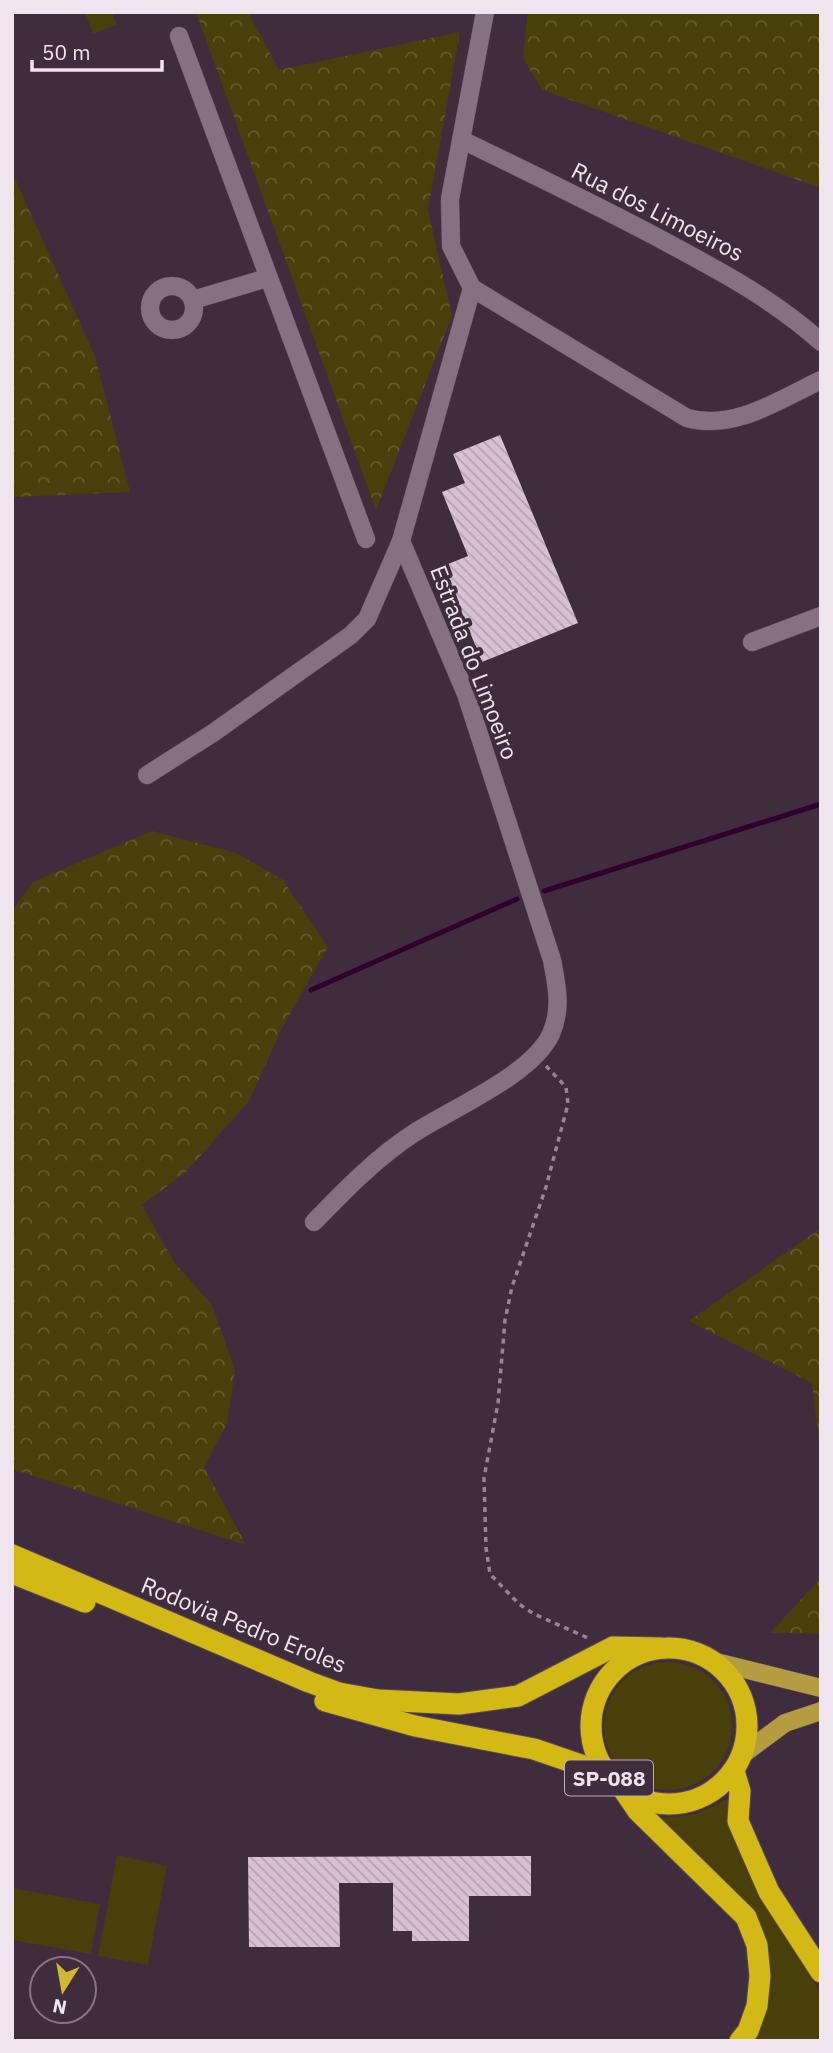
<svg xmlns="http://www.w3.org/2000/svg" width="833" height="2053" font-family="'IBM Plex Sans',sans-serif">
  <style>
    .green { fill: #493f0a }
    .forest { fill: url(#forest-crowns) }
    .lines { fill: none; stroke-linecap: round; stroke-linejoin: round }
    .stream { stroke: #30002e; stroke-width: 5 }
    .building { fill: url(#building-back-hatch) }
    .minor-casing { stroke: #5a4a58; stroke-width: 19 }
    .major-casing { stroke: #5a4a58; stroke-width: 19 }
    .highway-casing { stroke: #5a4a58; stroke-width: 23 }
    .path { stroke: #968794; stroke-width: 3.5; stroke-dasharray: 5 5; stroke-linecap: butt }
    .minor { stroke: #867183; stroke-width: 18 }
    .major { stroke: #b59c41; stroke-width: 18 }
    .highway { stroke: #d4b815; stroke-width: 21 }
    .labels { text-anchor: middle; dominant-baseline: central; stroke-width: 7; stroke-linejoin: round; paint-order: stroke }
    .shield { fill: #3f2c3d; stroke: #bbadb9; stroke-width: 2 }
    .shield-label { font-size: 21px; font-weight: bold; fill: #f0e4ee }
    .street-label { font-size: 23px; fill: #f0e4ee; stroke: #3f2c3d }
  </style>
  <defs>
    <pattern id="forest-crowns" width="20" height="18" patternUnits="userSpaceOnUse" patternTransform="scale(1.75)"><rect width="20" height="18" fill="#493f0a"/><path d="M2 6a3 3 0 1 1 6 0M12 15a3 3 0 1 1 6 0" fill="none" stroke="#645b2e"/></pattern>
    <pattern id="building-back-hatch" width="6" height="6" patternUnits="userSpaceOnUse" patternTransform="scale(1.75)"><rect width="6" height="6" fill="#d9c1d5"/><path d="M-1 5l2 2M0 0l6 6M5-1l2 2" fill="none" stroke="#b5a2b2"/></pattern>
  </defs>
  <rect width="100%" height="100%" fill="#3f2c3d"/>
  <g class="green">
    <polygon points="85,12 112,12 117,25 93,34"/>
    <circle cx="668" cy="1726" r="64"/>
    <path d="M 729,1798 L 733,1830 L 756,1891 L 821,1993 L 821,2041 L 750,2041 C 769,2007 775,1978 766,1940 L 660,1818 L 697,1814 Z"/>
    <polygon points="117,1855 167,1866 148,1965 98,1956"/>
    <polygon points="12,1888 100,1904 91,1954 12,1940"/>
  </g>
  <g class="forest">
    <polygon points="196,12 248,12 279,70 460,32 428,210 452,316 376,510"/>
    <polygon points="528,12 821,12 821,188 542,90 523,58"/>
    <polygon points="12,172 95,356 130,492 12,497"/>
    <polygon points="152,831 236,853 283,880 328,947 282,1028 249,1101 186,1172 142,1205 174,1262 212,1305 235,1370 227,1424 204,1467 246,1545 12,1469 12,911 33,882"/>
    <polygon points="821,1228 821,1456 812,1383 689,1321"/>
    <polygon points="821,1578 821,1634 770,1633"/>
  </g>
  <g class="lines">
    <g class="stream">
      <polyline points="544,891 821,804"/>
      <polyline points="311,990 517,899"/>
    </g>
  </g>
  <g class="building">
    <polygon points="500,435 578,623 482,662 443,566 468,556 442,492 465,483 453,454"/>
    <polygon points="531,1856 531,1896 469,1896 469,1941 412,1941 412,1931 393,1931 393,1883 339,1883 340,1947 249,1947 248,1857"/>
  </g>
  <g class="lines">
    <defs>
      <g id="minor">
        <polyline points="179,36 366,539"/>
        <path d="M 462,140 C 530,173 597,205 664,241 C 720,271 773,299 821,342"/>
        <circle cx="172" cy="308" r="22"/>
        <path d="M 472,288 L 687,418 C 734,431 779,400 821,380"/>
        <polyline points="193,300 267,278"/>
        <polyline points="752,642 821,616"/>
        <polyline points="147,775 213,733 351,635 367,619 401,541"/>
        <path d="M 314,1222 C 346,1189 376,1158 414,1133 C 451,1109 532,1075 551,1034 C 562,1009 557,986 552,960 L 466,694 L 401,541 L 472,288 L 451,246 L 450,199 L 485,12"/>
      </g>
      <g id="major">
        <polyline points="712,1661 821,1688"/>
        <polyline points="742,1755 785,1723 821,1711"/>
      </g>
      <g id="highway">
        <polyline points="12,1555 309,1682 339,1693 378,1700 459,1704 518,1696 613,1647 661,1648"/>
        <polyline points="12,1573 85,1602"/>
        <circle cx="669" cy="1726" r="78"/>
        <polyline points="325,1701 415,1726 534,1749 604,1773"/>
        <polyline points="734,1771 740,1791 738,1821 751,1851 769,1892 821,1972"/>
        <polyline points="625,1792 638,1811 746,1917 757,1945 760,1976 757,2006 748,2031 740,2041"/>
      </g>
    </defs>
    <use href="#minor" class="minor-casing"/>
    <use href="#major" class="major-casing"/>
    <use href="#highway" class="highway-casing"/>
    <polyline class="path" points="546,1066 566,1087 568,1104 546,1187 512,1287 505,1320 498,1403 484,1478 486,1548 490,1574 519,1604 534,1614 588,1638"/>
    <use href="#minor" class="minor"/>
    <use href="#major" class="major"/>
    <use href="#highway" class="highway"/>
  </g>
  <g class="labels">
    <rect class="shield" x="565" y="1760.5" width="88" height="35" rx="5"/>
    <g class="shield-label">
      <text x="609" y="1778">SP-088</text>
    </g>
    <g class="street-label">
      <text transform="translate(658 211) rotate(27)">Rua dos Limoeiros</text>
      <text transform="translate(475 662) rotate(69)">Estrada do Limoeiro</text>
      <text transform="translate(244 1624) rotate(22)">Rodovia Pedro Eroles</text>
    </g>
  </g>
  <rect width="833" height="2053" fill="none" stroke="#f0e4ee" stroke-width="28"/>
  <g transform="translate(63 1990) rotate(191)"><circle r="33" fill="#3f2c3d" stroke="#867684" stroke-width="2"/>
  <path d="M0-5L12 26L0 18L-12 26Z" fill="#d0b736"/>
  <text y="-10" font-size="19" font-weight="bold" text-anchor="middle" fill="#f0e4ee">N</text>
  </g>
  <path d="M32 60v10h130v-10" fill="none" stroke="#f0e4ee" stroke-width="3.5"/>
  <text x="42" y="60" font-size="21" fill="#f0e4ee" stroke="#3f2c3d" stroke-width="5" paint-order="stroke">50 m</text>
</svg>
